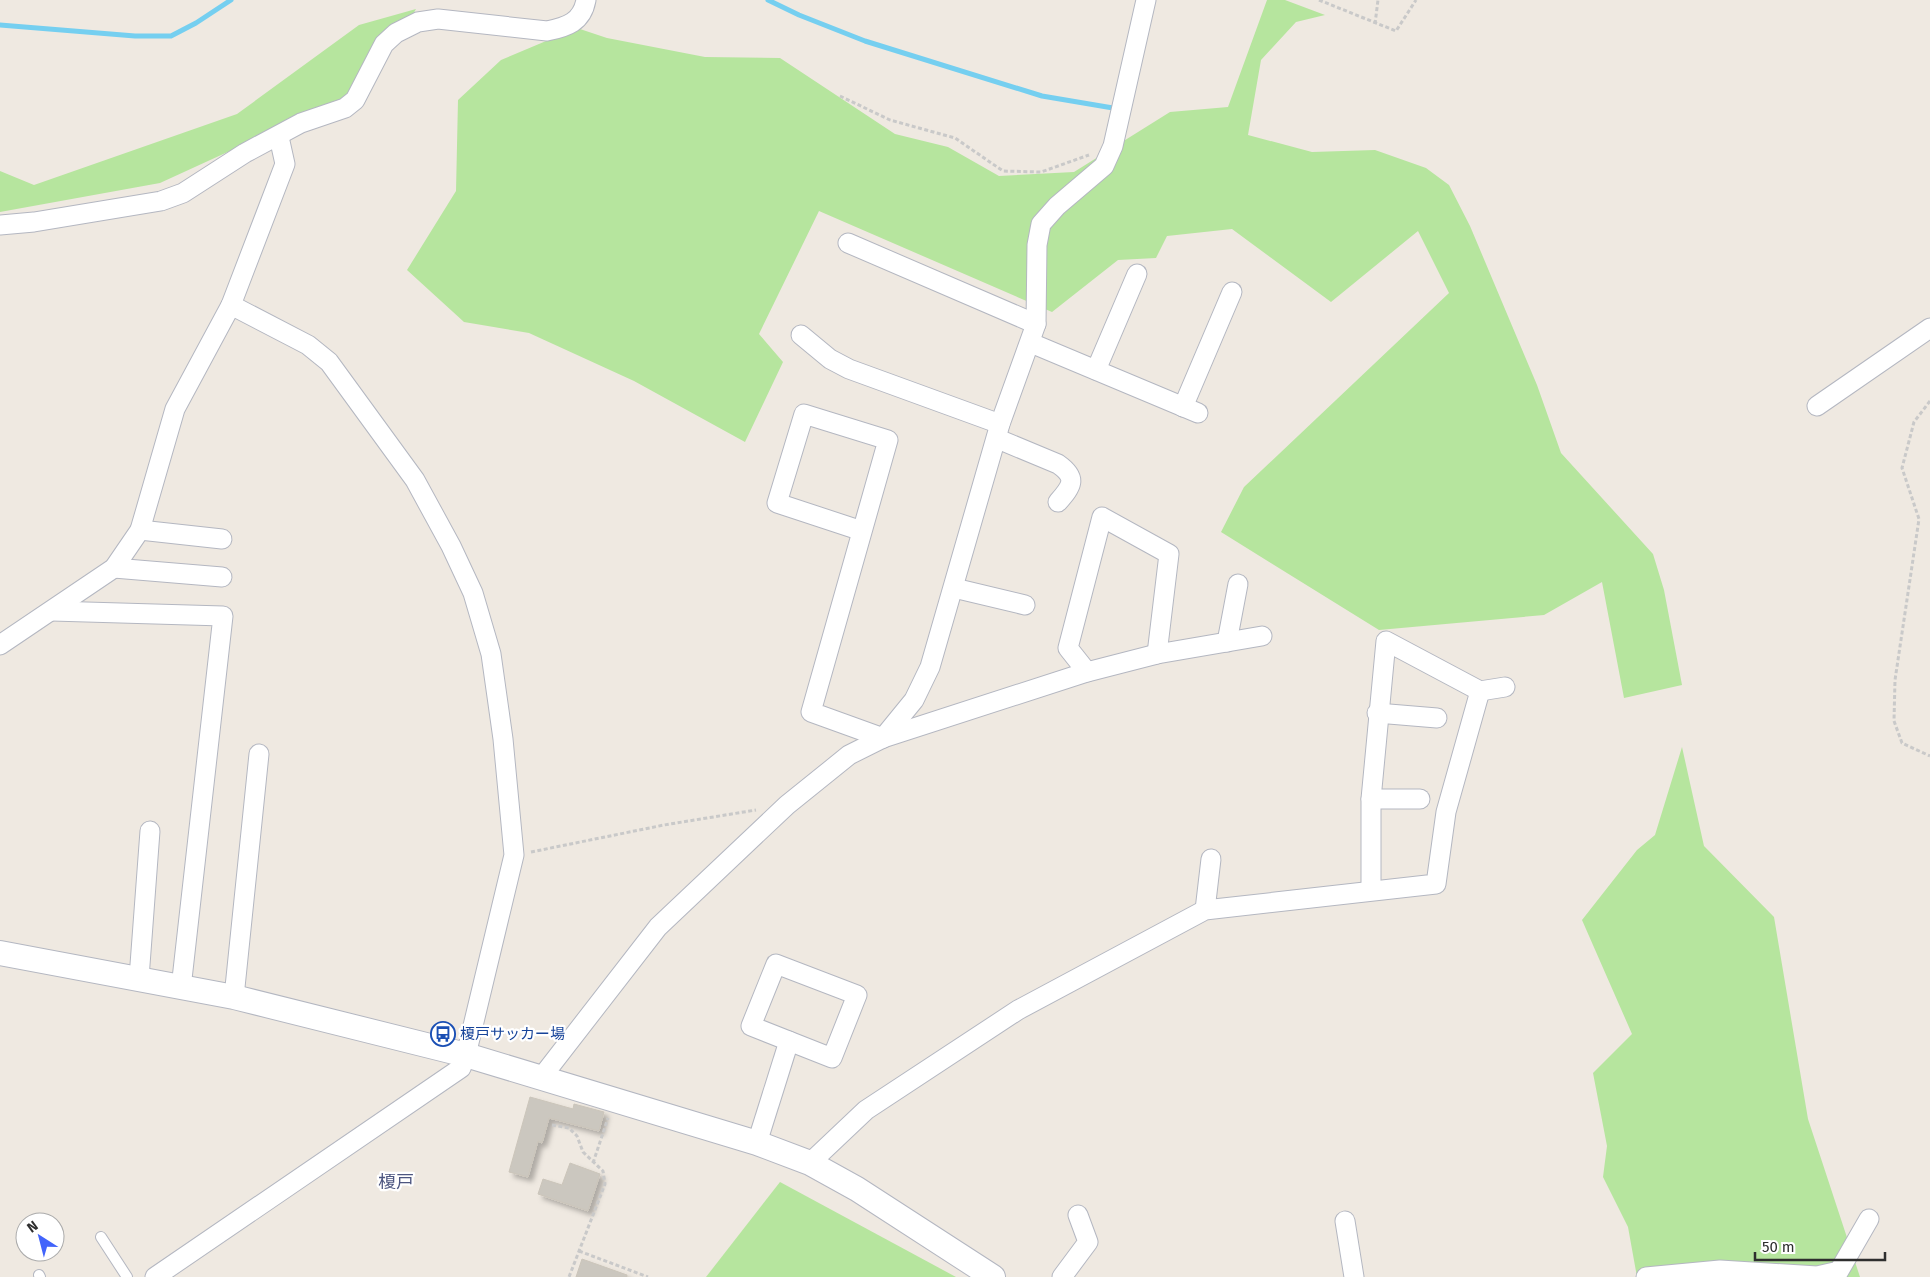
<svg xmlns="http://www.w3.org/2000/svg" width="1930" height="1277" font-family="'Fira Sans','Noto Sans JP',sans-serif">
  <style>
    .green { fill: #b6e59e }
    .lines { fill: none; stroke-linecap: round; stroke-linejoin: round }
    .stream { stroke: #75cff0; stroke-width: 5 }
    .building { fill: #cbc7bf; stroke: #cbc5ba; filter: url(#shadow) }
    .service-casing { stroke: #b4b7c1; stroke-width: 12 }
    .minor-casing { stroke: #b4b7c1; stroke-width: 21 }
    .tertiary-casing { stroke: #b4b7c1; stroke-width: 26 }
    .path { stroke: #c9c9c9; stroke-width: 3; stroke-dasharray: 4 2.5; stroke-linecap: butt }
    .service { stroke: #fff; stroke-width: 10 }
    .minor { stroke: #fff; stroke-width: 19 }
    .tertiary { stroke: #fff; stroke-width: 24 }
    .labels { text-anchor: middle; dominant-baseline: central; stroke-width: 4.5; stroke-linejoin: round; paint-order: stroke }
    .transit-label { font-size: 15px; fill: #164399; stroke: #fff; text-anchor: start }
    .quarter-label { font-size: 18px; fill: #4d5680; stroke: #fff }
  </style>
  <defs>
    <filter id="shadow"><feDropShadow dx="4.5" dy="4.5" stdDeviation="2.5" flood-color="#0004"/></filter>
  </defs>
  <rect width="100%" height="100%" fill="#efe9e1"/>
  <g class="green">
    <polygon points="1267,0 1285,0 1325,15 1296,22 1261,60 1248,135 1312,152 1375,150 1426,168 1449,185 1470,226 1537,385 1561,453 1653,554 1664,590 1682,685 1624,698 1602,582 1544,615 1379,630 1221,532 1244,487 1449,293 1418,231 1331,302 1232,229 1167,236 1156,258 1118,260 1052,312 819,211 759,334 783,362 745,442 634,381 529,333 464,322 407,270 456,191 458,100 501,60 577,28 607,38 705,57 780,58 895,134 948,147 999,176 1074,172 1170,112 1228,107"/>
    <polygon points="416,9 370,87 160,183 0,212 0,171 34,185 237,114 359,25"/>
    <polygon points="1682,747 1704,846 1774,917 1808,1119 1860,1277 1637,1277 1628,1227 1603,1177 1607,1146 1593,1073 1632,1034 1582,920 1637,850 1655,835"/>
    <polygon points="780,1182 956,1277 706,1277"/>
  </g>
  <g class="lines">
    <g class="stream">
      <polyline points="768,0 799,15 865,41 1042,96 1113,108"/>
      <polyline points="0,25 135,36 171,36 196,23 231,0"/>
    </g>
  </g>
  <g class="building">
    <polygon points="530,1097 573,1109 574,1104 604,1112 599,1131 549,1118 542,1143 538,1141 528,1177 509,1172"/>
    <polygon points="570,1163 600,1174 588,1211 538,1194 543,1179 562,1185"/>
    <polygon points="582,1259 627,1275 627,1277 576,1277"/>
  </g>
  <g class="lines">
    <defs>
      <g id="service">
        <polyline points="101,1237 127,1277"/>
        <polyline points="39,1275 40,1277"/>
      </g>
      <g id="minor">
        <path d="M 0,225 L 34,222 L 161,201 L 183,193 L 245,153 L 301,123 L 345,108 L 355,100 L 384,44 L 396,33 L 418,22 L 438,19 L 547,31 C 567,27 582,22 586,0"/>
        <polyline points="848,243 1036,324"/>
        <polyline points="801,335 830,359 849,369 1000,424"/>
        <polyline points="1031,343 1198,413"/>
        <polyline points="1096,370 1137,274"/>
        <polyline points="1817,406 1930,328"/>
        <polyline points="1183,407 1232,292"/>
        <path d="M 998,439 L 1058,464 C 1078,478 1072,486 1058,502"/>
        <polyline points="140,530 222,539"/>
        <polyline points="862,531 777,503 804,414 888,440 811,712 883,738 914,700 930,667 1000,424 1036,324 1037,245 1041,224 1057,206 1104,166 1113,146 1146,0"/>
        <polyline points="114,568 222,577"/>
        <polyline points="954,588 1025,605"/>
        <polyline points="52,611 223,616 181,988"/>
        <polyline points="1227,642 1238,584"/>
        <polyline points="0,645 114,568 140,530 175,409 231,305 285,164 279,137"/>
        <polyline points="1087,672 1068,648 1102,517 1169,554 1157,654"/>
        <polyline points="1377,713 1437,718"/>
        <polyline points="1371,799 1420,799"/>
        <polyline points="1371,890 1371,799 1386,641 1480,691 1505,687"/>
        <polyline points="1205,910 1211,859"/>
        <polygon points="776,964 857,995 832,1058 751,1026"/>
        <polyline points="139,978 150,831"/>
        <polyline points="234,997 259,754"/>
        <polyline points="541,1078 658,927 787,805 849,755 883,738 1087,672 1157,654 1262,636"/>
        <polyline points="757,1143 789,1041"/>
        <polyline points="810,1163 866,1110 1018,1010 1205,910 1436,884 1446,812 1480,691"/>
        <polyline points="1345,1221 1354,1277"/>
        <polyline points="155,1277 461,1068 466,1055 514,855 503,739 491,654 473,593 451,546 415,480 329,362 308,345 231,305"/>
        <polyline points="1062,1277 1088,1242 1078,1215"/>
        <polyline points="1646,1277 1720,1270 1817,1276 1839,1271 1869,1219"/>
      </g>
      <polyline id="tertiary" points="0,953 234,997 466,1055 757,1143 810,1163 857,1189 993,1277"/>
    </defs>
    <use href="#service" class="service-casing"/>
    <use href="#minor" class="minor-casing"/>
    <use href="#tertiary" class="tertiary-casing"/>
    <g class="path">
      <polyline points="1319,0 1396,31 1416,0"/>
      <polyline points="1375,24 1378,0"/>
      <polyline points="840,96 890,120 955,138 1003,171 1041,172 1089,155"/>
      <polyline points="1930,401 1914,422 1902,468 1919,519 1895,680 1894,721 1902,743 1930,756"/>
      <polyline points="531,852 664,825 756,810"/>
      <polyline points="552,1125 569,1128 577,1136 583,1152 603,1171 605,1184 569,1277"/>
      <polyline points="593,1163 608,1118"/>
      <polyline points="579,1251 648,1277"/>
    </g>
    <use href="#service" class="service"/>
    <use href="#minor" class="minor"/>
    <use href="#tertiary" class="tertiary"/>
  </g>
  <defs>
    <symbol id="bus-ring" viewBox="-11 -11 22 22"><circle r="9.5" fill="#fff" stroke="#1a4fb4" stroke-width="1.5"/><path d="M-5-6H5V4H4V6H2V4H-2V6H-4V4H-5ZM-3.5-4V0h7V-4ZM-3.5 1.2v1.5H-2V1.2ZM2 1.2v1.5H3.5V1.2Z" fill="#1a4fb4"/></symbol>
  </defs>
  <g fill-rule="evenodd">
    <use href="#bus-ring" x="429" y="1020" width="28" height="28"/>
  </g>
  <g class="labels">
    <g class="transit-label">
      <text x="460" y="1034">榎戸サッカー場</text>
    </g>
    <g class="quarter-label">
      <text x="396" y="1182">榎戸</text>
    </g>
  </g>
  <g transform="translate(40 1237) rotate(324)"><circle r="24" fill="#ffffff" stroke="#ababab"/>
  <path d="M0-4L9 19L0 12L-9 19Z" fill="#4264fb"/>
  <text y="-8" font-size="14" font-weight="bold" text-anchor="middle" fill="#2e2e2e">N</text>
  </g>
  <path d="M1755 1252v8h130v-8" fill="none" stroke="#2e2e2e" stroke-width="2.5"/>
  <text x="1762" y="1252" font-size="15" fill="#2e2e2e" stroke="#ffffff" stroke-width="4" paint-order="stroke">50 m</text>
</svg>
